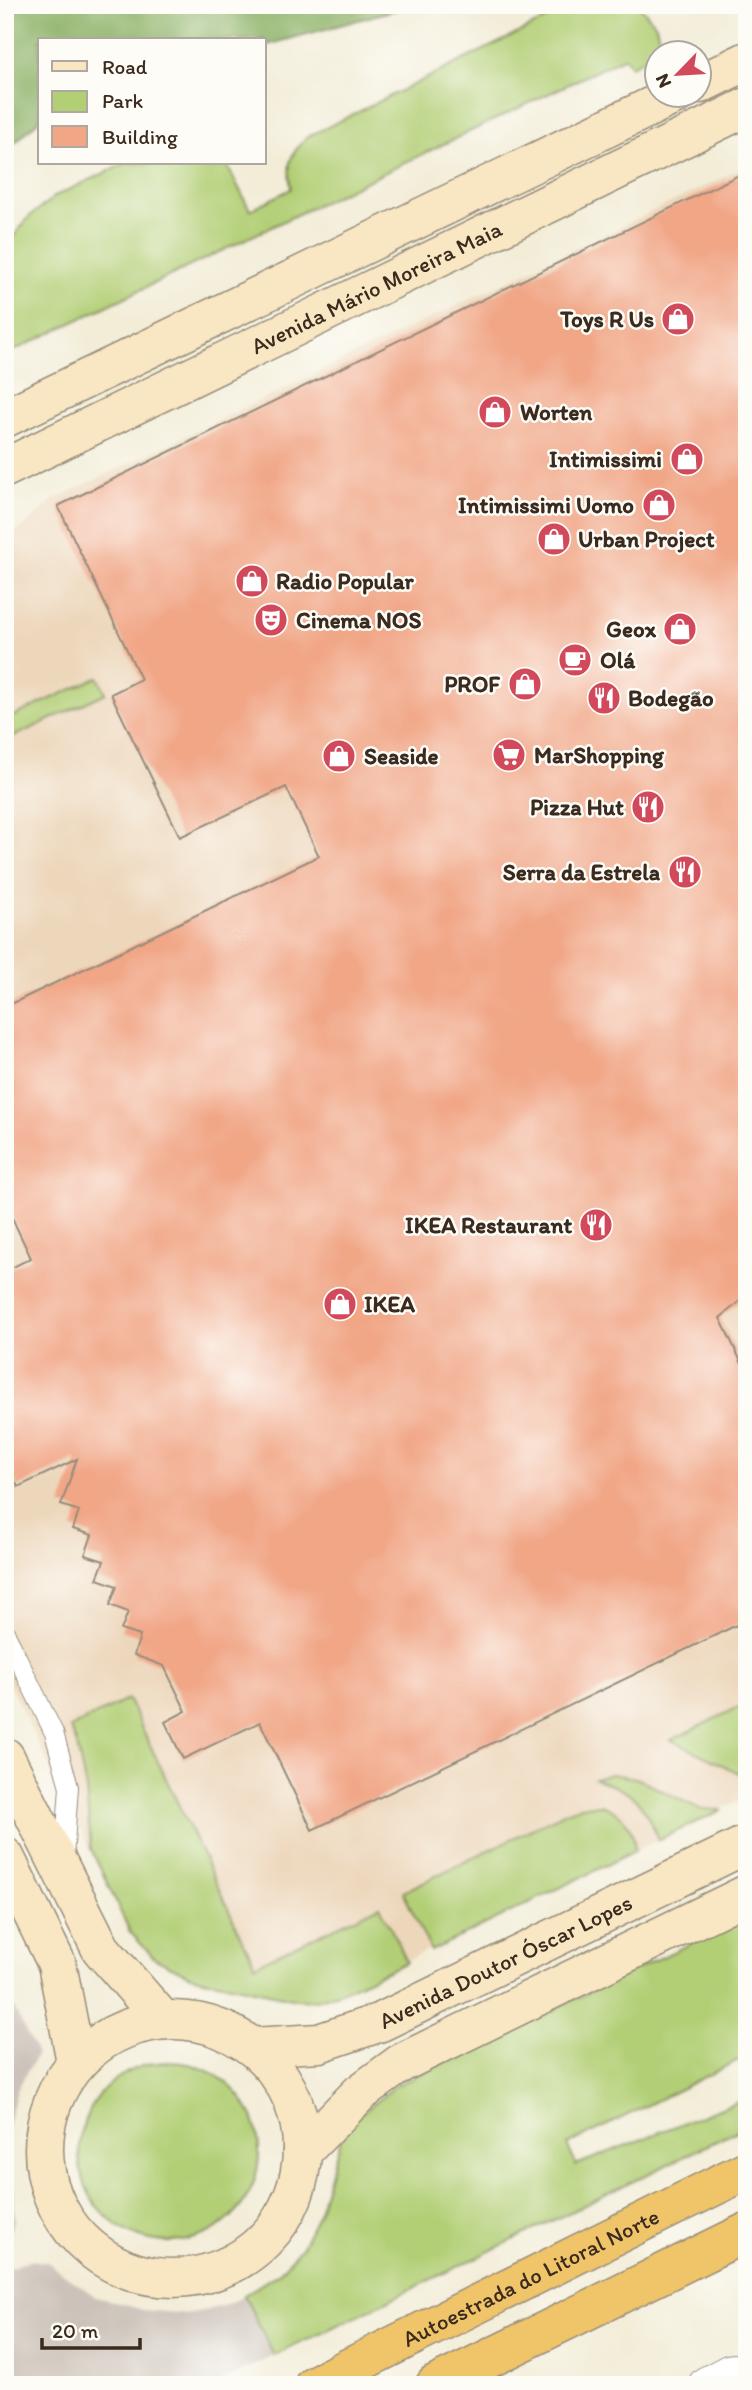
<svg xmlns="http://www.w3.org/2000/svg" width="752" height="2390" font-family="Itim,sans-serif">
  <style>
    .built { fill: #edd7bb }
    .industrial { fill: #ccc2b9 }
    .green { fill: #b2cf76; stroke: #767c4a; stroke-width: 2 }
    .forest { fill: #8db267; stroke: #646e42; stroke-width: 2 }
    .building { fill: #f1a686 }
    .lines { fill: none; stroke-linecap: round; stroke-linejoin: round }
    .lane-casing { stroke: #978c7b; stroke-width: 20 }
    .street-casing { stroke: #978c7b; stroke-width: 39 }
    .secondary-casing { stroke: #978c7b; stroke-width: 41 }
    .highway-casing { stroke: #978c7b; stroke-width: 41 }
    .lane { stroke: #fff; stroke-width: 18 }
    .street { stroke: #fff; stroke-width: 37 }
    .secondary { stroke: #f9e7c3; stroke-width: 38 }
    .highway { stroke: #f0c469; stroke-width: 38 }
    .labels { text-anchor: middle; dominant-baseline: central; stroke-width: 5; stroke-linejoin: round; paint-order: stroke }
    .street-label { font-size: 23px; fill: #3b2a1e; stroke: #fdfcf7 }
    .poi-label { font-size: 23px; font-weight: bold; fill: #3b2a1e; stroke: #fdfcf7; text-anchor: start }
  </style>
  <rect width="100%" height="100%" fill="#fdfcf7"/>
  <filter id="ink" filterUnits="userSpaceOnUse"><feTurbulence type="fractalNoise" baseFrequency=".0143" numOctaves="2"/><feDisplacementMap in="SourceGraphic" scale="14" xChannelSelector="R" yChannelSelector="G"/><feConvolveMatrix kernelMatrix="1 2 1 2 8 2 1 2 1" color-interpolation-filters="sRGB"/></filter>
  <filter id="wash" filterUnits="userSpaceOnUse"><feTurbulence type="fractalNoise" baseFrequency=".00686" numOctaves="4" result="noise"/><feDisplacementMap in="SourceGraphic" scale="28" xChannelSelector="R" yChannelSelector="G"/><feGaussianBlur stdDeviation="1.57" result="paint"/><feColorMatrix in="noise" values="0 0 0 0 0 0 0 0 0 0 0 0 0 0 0 0 0 1.4 0 .05"/><feComposite in="paint" operator="in"/></filter>
  <g filter="url(#wash)">
    <rect width="100%" height="100%" fill="#f3edd8"/>
    <polygon class="built" points="747,166 747,1797 336,1994 316,2000 296,1999 190,1976 155,1959 130,1932 5,1675 5,536 24,527 53,500"/>
    <g class="industrial">
      <polygon points="5,1990 37,2054 17,2090 7,2128 6,2162 13,2193 15,2219 10,2231 5,2235"/>
      <polygon points="5,2257 11,2268 29,2260 47,2262 96,2297 143,2310 187,2314 222,2306 244,2295 274,2356 214,2385 5,2385"/>
    </g>
    <g class="green">
      <path d="M 575,5 L 639,5 L 656,25 L 662,50 L 631,66 L 625,57 L 5,355 L 5,255 L 10,241 L 29,217 L 57,195 L 126,163 L 226,163 L 250,210 L 291,189 C 287,164 288,156 307,137 Z"/>
      <polygon points="98,677 106,693 5,741 5,720"/>
      <polygon points="128,1699 255,1965 380,1906 407,1962 336,1994 316,2000 296,1999 190,1976 155,1959 130,1932 91,1849 86,1789 76,1741 70,1728"/>
      <polygon points="747,1703 747,1777 671,1740"/>
      <path d="M 610,1774 L 636,1778 L 700,1809 L 722,1810 L 658,1840 C 643,1801 635,1792 595,1779 Z"/>
      <path d="M 601,1805 C 624,1814 633,1825 635,1851 L 431,1951 L 403,1892 L 564,1813 L 581,1806 Z"/>
      <polygon points="747,1916 747,2056 567,2145 576,2165 747,2098 747,2126 274,2356 244,2295 279,2273 302,2246 318,2214 340,2142 353,2120 395,2086"/>
      <circle cx="169" cy="2152" r="90"/>
    </g>
    <polygon class="forest" points="5,5 413,5 264,46 264,40 40,40 40,119 5,152"/>
    <g id="blocks">
      <polygon class="building" points="747,171 747,1295 720,1318 747,1374 747,1620 312,1830 260,1722 183,1759 165,1722 186,1711 164,1666 134,1655 140,1636 121,1630 128,1612 110,1605 117,1586 97,1579 104,1561 85,1555 92,1535 73,1529 79,1511 61,1505 77,1459 18,1487 5,1462 5,1271 31,1258 5,1203 5,1007 319,856 286,787 180,837 111,694 141,679 58,506"/>
    </g>
  </g>
  <g filter="url(#ink)">
    <use href="#blocks" fill-opacity="0" stroke="#978c7b" stroke-width="2"/>
    <g class="lines">
      <defs>
        <polyline id="lane" points="5,1632 54,1733 69,1787 64,1858"/>
        <polyline id="street" points="707,2385 730,2373 747,2372"/>
        <g id="secondary">
          <polyline points="700,84 747,61"/>
          <polyline points="5,418 677,94"/>
          <path id="s1" d="M 5,468 L 747,107"/>
          <polyline points="5,1757 101,1949 163,2020"/>
          <polyline points="5,1857 57,1964 76,2062"/>
          <circle cx="173" cy="2149" r="129"/>
          <path id="s2" d="M 253,2047 L 319,2043 L 381,2022 L 747,1844"/>
          <polyline points="302,2152 360,2093 401,2063 747,1894"/>
        </g>
        <g id="highway">
          <path id="s3" d="M 314,2385 L 747,2170"/>
          <polyline points="435,2385 747,2232"/>
        </g>
      </defs>
      <use href="#lane" class="lane-casing"/>
      <use href="#street" class="street-casing"/>
      <use href="#secondary" class="secondary-casing"/>
      <use href="#highway" class="highway-casing"/>
      <use href="#lane" class="lane"/>
      <use href="#street" class="street"/>
      <use href="#secondary" class="secondary"/>
      <use href="#highway" class="highway"/>
    </g>
  </g>
  <defs>
    <symbol id="shop-disc" viewBox="-11 -11 22 22"><circle r="9.5" fill="#d1495b" stroke="#fdfcf7"/><path d="M-5-2.5h2.3a2.7 3.5 0 0 1 5.4 0H5L5.5 6h-11ZM-1.5-2.5h3a1.5 2.3 0 0 0-3 0Z" fill="#fff"/></symbol>
    <symbol id="theatre-disc" viewBox="-11 -11 22 22"><circle r="9.5" fill="#d1495b" stroke="#fdfcf7"/><path d="M-5-5.5Q0-4 5-5.5V0Q5 5 0 6Q-5 5-5 0ZM-3.3-2.5H-1v1.5H-3.3ZM1-2.5H3.3v1.5H1ZM-2.8 1Q0 5.5 2.8 1Z" fill="#fff"/></symbol>
    <symbol id="cafe-disc" viewBox="-11 -11 22 22"><circle r="9.5" fill="#d1495b" stroke="#fdfcf7"/><path d="M-5.5-4.5H6V0H3Q3 3.5 0 3.5H-2.5Q-5.5 3.5-5.5 0ZM3-3.2v2h1.7v-2ZM-6 4.5H4V6H-6Z" fill="#fff"/></symbol>
    <symbol id="restaurant-disc" viewBox="-11 -11 22 22"><circle r="9.5" fill="#d1495b" stroke="#fdfcf7"/><path d="M-5-6h1v4h1v-4h1v4h1v-4h1v5L-1.5 .5V6h-2V.5L-5-1ZM5-6V6H3V1.5H1.5Q1.5-4 5-6Z" fill="#fff"/></symbol>
    <symbol id="supermarket-disc" viewBox="-11 -11 22 22"><circle r="9.5" fill="#d1495b" stroke="#fdfcf7"/><path d="M-6-5.5h2.5l.6 2H6L4.5 2H-2.5L-4.4-4H-6ZM-1.5 3.2a1.3 1.3 0 1 0 .1 0ZM3 3.2a1.3 1.3 0 1 0 .1 0Z" fill="#fff"/></symbol>
  </defs>
  <g fill-rule="evenodd">
    <use href="#shop-disc" x="659" y="300" width="38" height="38"/>
    <use href="#shop-disc" x="476" y="393" width="38" height="38"/>
    <use href="#shop-disc" x="668" y="440" width="38" height="38"/>
    <use href="#shop-disc" x="640" y="486" width="38" height="38"/>
    <use href="#shop-disc" x="535" y="520" width="38" height="38"/>
    <use href="#shop-disc" x="233" y="562" width="38" height="38"/>
    <use href="#theatre-disc" x="252" y="601" width="38" height="38"/>
    <use href="#shop-disc" x="661" y="610" width="38" height="38"/>
    <use href="#cafe-disc" x="556" y="641" width="38" height="38"/>
    <use href="#shop-disc" x="506" y="665" width="38" height="38"/>
    <use href="#restaurant-disc" x="585" y="679" width="38" height="38"/>
    <use href="#supermarket-disc" x="490" y="736" width="38" height="38"/>
    <use href="#shop-disc" x="320" y="737" width="38" height="38"/>
    <use href="#restaurant-disc" x="629" y="788" width="38" height="38"/>
    <use href="#restaurant-disc" x="666" y="853" width="38" height="38"/>
    <use href="#restaurant-disc" x="577" y="1206" width="38" height="38"/>
    <use href="#shop-disc" x="321" y="1285" width="38" height="38"/>
  </g>
  <g class="labels">
    <g class="street-label">
      <text stroke="none"><textPath href="#s1" startOffset="413">Avenida Mário Moreira Maia</textPath></text>
      <text stroke="none"><textPath href="#s2" startOffset="270">Avenida Doutor Óscar Lopes</textPath></text>
      <text stroke="none"><textPath href="#s3" startOffset="242">Autoestrada do Litoral Norte</textPath></text>
    </g>
    <g class="poi-label">
      <text x="654" y="319" text-anchor="end">Toys R Us</text>
      <text x="520" y="412">Worten</text>
      <text x="662" y="459" text-anchor="end">Intimissimi</text>
      <text x="634" y="505" text-anchor="end">Intimissimi Uomo</text>
      <text x="578" y="539">Urban Project</text>
      <text x="276" y="581">Radio Popular</text>
      <text x="296" y="620">Cinema NOS</text>
      <text x="656" y="629" text-anchor="end">Geox</text>
      <text x="600" y="660">Olá</text>
      <text x="500" y="684" text-anchor="end">PROF</text>
      <text x="628" y="698">Bodegão</text>
      <text x="534" y="755">MarShopping</text>
      <text x="364" y="756">Seaside</text>
      <text x="624" y="807" text-anchor="end">Pizza Hut</text>
      <text x="660" y="872" text-anchor="end">Serra da Estrela</text>
      <text x="572" y="1225" text-anchor="end">IKEA Restaurant</text>
      <text x="364" y="1304">IKEA</text>
    </g>
  </g>
  <rect width="752" height="2390" fill="none" stroke="#fdfcf7" stroke-width="28"/>
  <rect x="38" y="38" width="228" height="126" fill="#fdfcf7" stroke="#afa8a0" stroke-width="2"/>
  <rect x="52" y="61" width="35" height="10" fill="#f9e7c3" stroke="#afa8a0" stroke-width="2"/>
  <text x="102" y="74" font-size="21" fill="#3b2a1e">Road</text>
  <rect x="52" y="91" width="35" height="21" fill="#b2cf76" stroke="#afa8a0" stroke-width="2"/>
  <text x="102" y="108" font-size="21" fill="#3b2a1e">Park</text>
  <rect x="52" y="126" width="35" height="21" fill="#f1a686" stroke="#afa8a0" stroke-width="2"/>
  <text x="102" y="144" font-size="21" fill="#3b2a1e">Building</text>
  <g transform="translate(678 74) rotate(245)"><circle r="33" fill="#fdfcf7" stroke="#afa8a0" stroke-width="2"/>
  <path d="M0-5L12 26L0 18L-12 26Z" fill="#d1495b"/>
  <text y="-10" font-size="19" font-weight="bold" text-anchor="middle" fill="#3b2a1e">N</text>
  </g>
  <path d="M42 2338v10h98v-10" fill="none" stroke="#3b2a1e" stroke-width="3.5"/>
  <text x="52" y="2338" font-size="21" fill="#3b2a1e" stroke="#fdfcf7" stroke-width="5" paint-order="stroke">20 m</text>
</svg>
